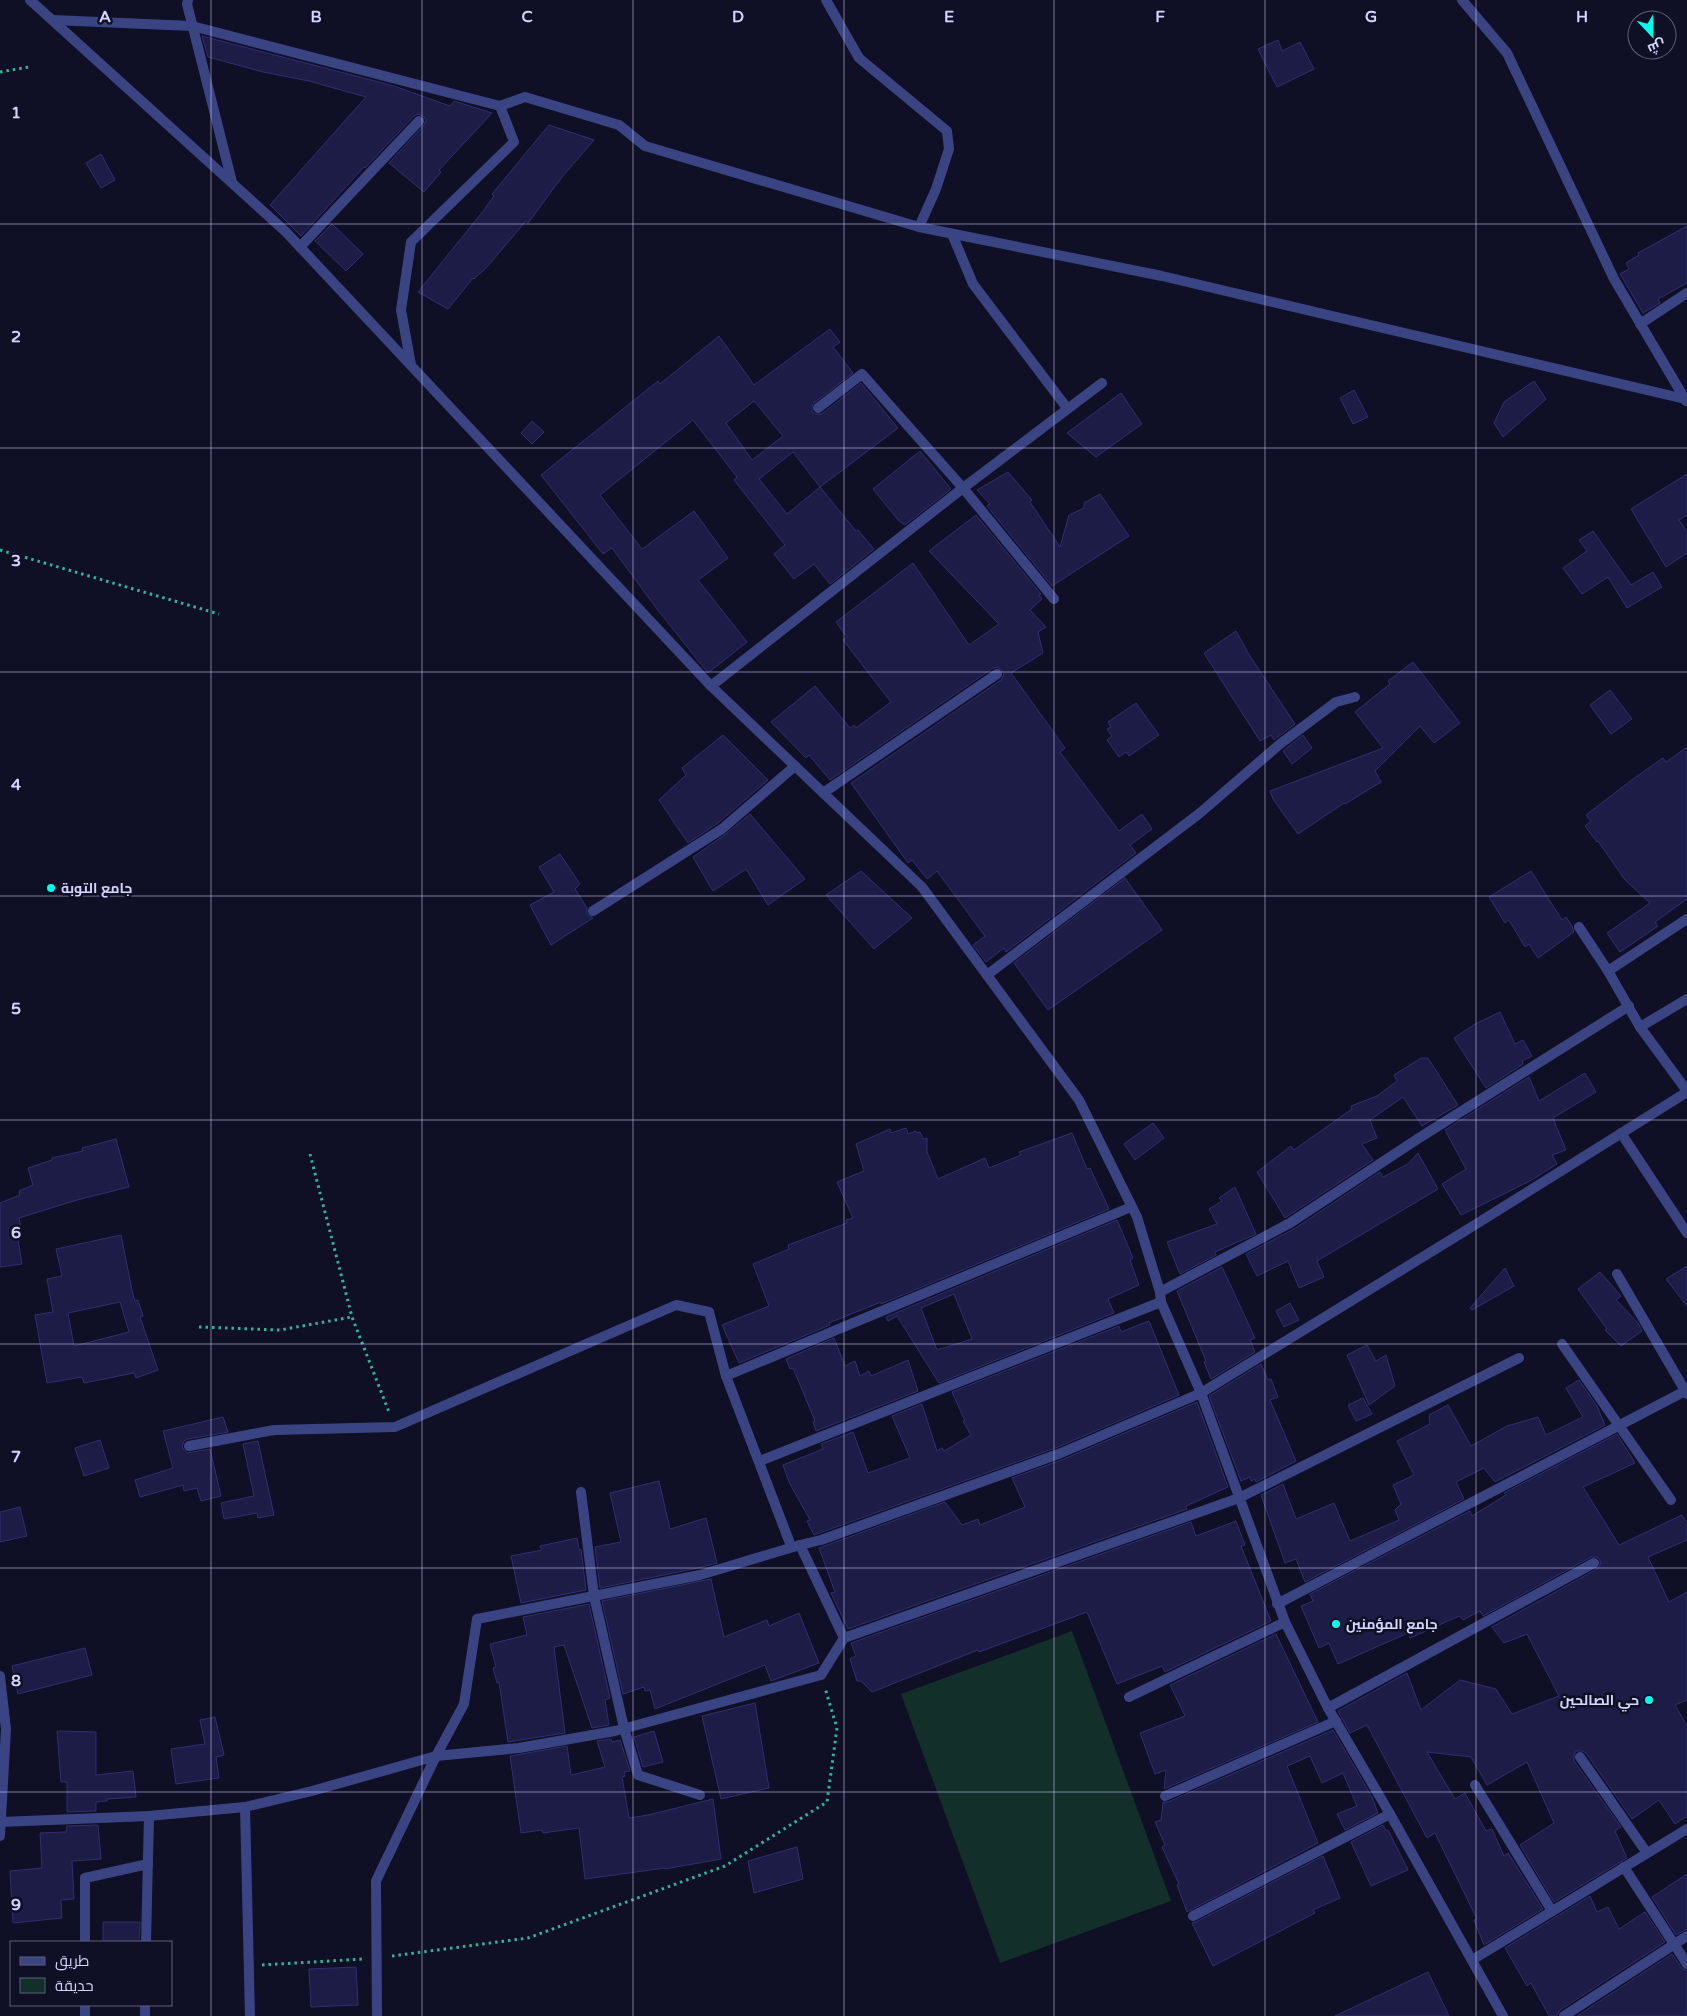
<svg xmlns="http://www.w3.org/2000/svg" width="1687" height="2016" font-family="'Varela Round',Cairo,sans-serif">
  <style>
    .green { fill: #122f29 }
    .building { fill: #1d1c46; stroke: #312e71; fill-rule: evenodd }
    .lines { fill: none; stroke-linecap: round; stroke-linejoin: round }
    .path { stroke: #31b598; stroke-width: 3; stroke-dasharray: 2.5 4; stroke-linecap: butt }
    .service { stroke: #3b4483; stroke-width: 10 }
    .minor { stroke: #3b4483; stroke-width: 10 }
    .grid { fill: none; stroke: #d4d6fe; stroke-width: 1; stroke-opacity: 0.55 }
    .poi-dot { fill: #04faeb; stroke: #0f0f25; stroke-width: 2 }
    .labels { text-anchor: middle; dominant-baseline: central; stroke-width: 5; stroke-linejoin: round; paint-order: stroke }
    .poi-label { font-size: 14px; font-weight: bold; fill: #d4d6fe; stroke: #0f0f25; text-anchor: start }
    .grid-label { font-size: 16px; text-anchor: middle; font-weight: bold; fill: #d4d6fe; stroke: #0f0f25; stroke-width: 5; stroke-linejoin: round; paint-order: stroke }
  </style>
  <rect width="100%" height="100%" fill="#0f0f25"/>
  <polygon class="green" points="1072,1631 1171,1901 1000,1963 901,1694"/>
  <g class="building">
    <polygon points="202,36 394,86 450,106 454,101 492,113 439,170 441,172 424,192 389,163 424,125 426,120 423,116 418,114 414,116 365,168 364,167 301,236 270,205 366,97 309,81 263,72 208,57"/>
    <polygon points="1278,40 1282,51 1300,42 1314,69 1277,87 1258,49"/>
    <polygon points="549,125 594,140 562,177 528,223 526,221 487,267 474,279 473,278 448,309 418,292 484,210 494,196 492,194"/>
    <polygon points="101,154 115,180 101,188 86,163"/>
    <polygon points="332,224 363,254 346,271 315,241"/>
    <polygon points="1687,226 1687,283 1658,299 1660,303 1643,313 1620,274 1629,269 1626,263 1639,255 1638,253"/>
    <path d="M 830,329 L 840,342 L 833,347 L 853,373 L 814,403 L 812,406 L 812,412 L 816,414 L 822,414 L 861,383 L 898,428 L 820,487 L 856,531 L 858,530 L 874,549 L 830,584 L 814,564 L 794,579 L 774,554 L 785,545 L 734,480 L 737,477 L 693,420 L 600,495 L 642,549 L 694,511 L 728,558 L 698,580 L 747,642 L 708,673 L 657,609 L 612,548 L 603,554 L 541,475 L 658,381 L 660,384 L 719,336 L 754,385 ZM 754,401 L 783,436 L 752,460 L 726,423 ZM 793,452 L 820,487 L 787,514 L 759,479 Z"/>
    <polygon points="1534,381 1546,399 1503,437 1494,423 1504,402"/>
    <polygon points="1354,390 1368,417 1353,424 1340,398"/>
    <polygon points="1121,393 1142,424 1096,457 1067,433"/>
    <polygon points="532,421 544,432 532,444 521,433"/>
    <polygon points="920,451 951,489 905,525 899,521 873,489"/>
    <polygon points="1008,472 1032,500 1030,502 1060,547 1069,515 1084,508 1084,503 1100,494 1129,536 1052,586 987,506 990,504 977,490"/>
    <polygon points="1687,474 1687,515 1679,520 1687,532 1687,553 1666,567 1631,509"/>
    <polygon points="976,515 1041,594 1039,595 1042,599 1030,610 1046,627 1038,632 1043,653 1011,673 1065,748 1060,752 1119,831 1142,814 1152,829 1130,845 1136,853 1117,867 1006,952 1004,948 986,962 973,945 985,936 937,871 927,879 912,860 908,863 851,783 1001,680 1004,674 1002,670 997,667 993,668 830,780 809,755 806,758 771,722 815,686 850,728 854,725 856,728 891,702 843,640 847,637 836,622 913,563 969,645 999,624 929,551"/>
    <polygon points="1593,531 1631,585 1653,572 1662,587 1627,608 1608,577 1582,594 1563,568 1587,551 1579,540"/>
    <polygon points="1236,631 1248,653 1295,724 1274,740 1271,735 1260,741 1204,653"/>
    <polygon points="1413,662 1460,723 1434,743 1420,726 1375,771 1381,782 1345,804 1344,803 1298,834 1273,799 1270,791 1383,748 1355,712 1390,684 1388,681"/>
    <polygon points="1610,690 1632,719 1611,734 1590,705"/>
    <polygon points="1136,703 1159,735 1129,756 1126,752 1119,757 1107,740 1112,736 1107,729 1111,727 1108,722"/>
    <polygon points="723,735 768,780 718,823 688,843 659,800 686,775 682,768"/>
    <polygon points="1303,735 1312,748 1292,764 1283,751"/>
    <polygon points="1687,747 1687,899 1655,922 1658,926 1620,952 1607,933 1650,903 1625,880 1598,841 1597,842 1585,826 1591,821 1586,815 1633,779 1663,758 1666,762"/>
    <polygon points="750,814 805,879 768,905 746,869 713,891 693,857 726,834"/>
    <polygon points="560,854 580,884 575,889 587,908 587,914 593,918 551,945 530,905 554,892 539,867"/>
    <polygon points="861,871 912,918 874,949 826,895"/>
    <polygon points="1531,871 1562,920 1566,917 1572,926 1574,932 1538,958 1529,944 1525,947 1509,920 1505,923 1489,897"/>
    <polygon points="1125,878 1162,930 1048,1010 1014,963"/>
    <polygon points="1500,1012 1515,1044 1523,1040 1532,1056 1522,1061 1523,1064 1486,1088 1454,1038 1475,1024"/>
    <polygon points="1421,1058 1428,1058 1458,1105 1422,1126 1403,1097 1370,1120 1377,1138 1362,1144 1373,1160 1285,1218 1257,1172 1291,1146 1294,1150 1352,1109 1351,1106 1377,1096 1397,1081 1394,1075"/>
    <polygon points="1585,1073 1596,1092 1553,1118 1566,1150 1552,1155 1557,1164 1530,1181 1461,1215 1442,1184 1466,1169 1445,1130 1529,1077 1539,1101"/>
    <polygon points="1153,1123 1164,1138 1135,1160 1124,1144"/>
    <polygon points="906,1128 908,1134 916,1131 917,1133 920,1132 923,1139 927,1138 927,1152 938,1179 985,1158 989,1168 1021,1155 1019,1152 1072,1133 1087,1169 1090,1168 1109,1209 881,1304 881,1302 829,1323 830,1325 739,1363 722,1325 769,1306 753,1264 789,1249 788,1245 847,1223 846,1220 853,1218 837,1182 864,1171 856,1144 890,1129 891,1133"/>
    <polygon points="116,1139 129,1187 77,1200 19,1218 22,1233 17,1234 22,1264 0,1267 0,1203 20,1195 19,1191 33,1185 28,1168 52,1160 52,1158 83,1151 82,1148"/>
    <polygon points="1418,1153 1438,1189 1317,1261 1324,1277 1299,1288 1288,1261 1257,1276 1246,1254 1294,1229 1380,1172 1383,1177 1408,1164"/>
    <polygon points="1235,1187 1256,1234 1215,1252 1216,1255 1180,1274 1167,1242 1217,1224 1209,1209 1222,1201 1219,1198"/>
    <path d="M 1117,1220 L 1133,1258 L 1130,1260 L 1139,1285 L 1108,1299 L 1114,1313 L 939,1383 L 897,1316 L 888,1321 L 886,1317 ZM 954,1294 L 972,1339 L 937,1350 L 921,1308 Z"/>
    <path d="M 121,1235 L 133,1295 L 135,1301 L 138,1300 L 143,1316 L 140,1317 L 158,1370 L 136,1378 L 134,1373 L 84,1383 L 82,1377 L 47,1383 L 35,1315 L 53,1312 L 47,1279 L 62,1276 L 56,1249 ZM 120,1302 L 129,1332 L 74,1346 L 68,1313 Z"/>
    <polygon points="1687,1266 1687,1306 1666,1279"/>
    <polygon points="1222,1267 1255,1338 1250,1340 1255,1352 1211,1379 1204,1362 1206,1361 1177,1291"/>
    <polygon points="1505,1268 1514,1286 1472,1310 1470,1308"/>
    <polygon points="1600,1272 1621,1296 1616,1300 1638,1323 1642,1331 1621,1346 1605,1330 1607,1329 1578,1289"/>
    <polygon points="1290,1303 1299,1320 1284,1327 1276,1311"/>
    <polygon points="1149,1321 1179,1395 1058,1447 814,1535 807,1521 810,1520 789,1482 783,1465 823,1449 821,1444 853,1432 868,1473 910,1458 892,1416 922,1404 937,1451 942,1448 944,1451 971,1435 963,1421 965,1421 952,1392 1119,1326 1121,1332"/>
    <polygon points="834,1338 845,1366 855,1361 860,1376 869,1371 871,1376 908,1360 918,1391 816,1431 813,1422 815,1421 803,1392 793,1368 790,1369 786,1359"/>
    <polygon points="1367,1345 1376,1361 1386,1355 1395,1386 1369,1405 1347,1355"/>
    <polygon points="1261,1364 1268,1380 1271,1379 1278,1397 1270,1400 1296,1461 1256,1482 1255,1479 1251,1481 1250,1477 1241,1481 1209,1396"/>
    <polygon points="1579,1380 1597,1406 1605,1425 1495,1482 1484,1468 1456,1482 1464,1499 1305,1582 1296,1559 1285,1563 1261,1495 1283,1484 1296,1519 1334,1503 1350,1541 1399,1520 1395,1510 1401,1504 1393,1485 1414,1475 1397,1441 1430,1424 1429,1415 1448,1405 1471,1446 1507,1426 1538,1417 1546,1435 1583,1417 1566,1388"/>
    <polygon points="1363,1398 1372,1414 1356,1421 1348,1405"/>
    <polygon points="1197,1402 1228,1487 1186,1506 1187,1509 848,1629 831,1593 835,1592 819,1548 945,1502 962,1525 978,1519 980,1525 1025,1507 1012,1478 1064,1459"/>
    <polygon points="223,1417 228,1432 188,1439 184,1441 182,1447 187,1453 210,1449 221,1496 201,1501 197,1488 184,1491 183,1485 140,1497 135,1480 173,1468 163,1431"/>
    <polygon points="1617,1434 1635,1463 1583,1487 1619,1545 1682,1515 1687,1523 1687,1540 1648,1557 1669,1602 1687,1592 1687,1700 1675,1705 1687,1726 1687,1816 1675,1824 1659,1800 1632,1819 1586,1753 1582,1751 1576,1751 1574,1755 1574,1761 1621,1827 1615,1831 1627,1858 1554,1902 1520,1845 1554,1823 1527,1762 1487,1785 1471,1757 1427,1752 1455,1799 1465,1793 1486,1831 1492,1829 1504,1856 1508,1853 1543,1909 1484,1945 1474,1920 1477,1919 1435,1833 1427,1838 1367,1725 1350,1733 1338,1711 1407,1673 1421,1710 1460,1680 1496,1689 1512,1714 1559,1696 1527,1634 1504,1643 1492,1627 1597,1569 1600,1566 1600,1560 1597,1557 1591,1557 1483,1616 1480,1611 1463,1620 1460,1616 1457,1617 1410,1638 1408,1633 1338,1664 1329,1643 1319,1648 1301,1606 1313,1601 1310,1594 1470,1511 1472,1516 1506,1495 1504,1493"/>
    <polygon points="100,1440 109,1468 84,1476 75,1448"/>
    <polygon points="258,1441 274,1515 258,1518 257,1513 224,1519 221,1503 254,1496 243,1444"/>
    <polygon points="659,1481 670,1529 706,1518 717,1563 698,1568 600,1588 595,1547 621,1542 610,1493"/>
    <polygon points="20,1507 27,1536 0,1542 0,1512"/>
    <polygon points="1236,1521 1245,1545 1241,1546 1271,1621 1165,1672 1162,1666 1117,1684 1087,1612 979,1652 978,1650 872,1692 861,1681 857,1681 850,1659 856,1656 851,1643 1191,1522 1196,1536"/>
    <polygon points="577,1538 579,1550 581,1549 586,1590 521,1603 511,1556 542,1550 540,1546"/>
    <polygon points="711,1579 724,1637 767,1620 769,1626 799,1613 819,1663 771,1681 765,1665 655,1709 650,1690 645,1691 644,1687 623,1694 602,1601"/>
    <polygon points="589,1604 610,1698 605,1700 609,1725 592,1728 564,1645 554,1647 565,1733 508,1742 499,1682 497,1683 493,1668 496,1667 490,1644 527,1635 523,1617"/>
    <polygon points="1276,1634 1318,1722 1164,1789 1166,1770 1155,1774 1140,1733 1185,1716 1170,1685"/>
    <polygon points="85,1648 92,1675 18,1694 12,1666"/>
    <polygon points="755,1703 769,1788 721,1799 702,1716"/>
    <polygon points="215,1717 224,1755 216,1757 219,1778 176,1784 171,1749 205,1744 200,1720"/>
    <polygon points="1333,1730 1372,1797 1378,1813 1345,1830 1337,1814 1357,1806 1343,1773 1322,1783 1310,1756 1287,1766 1318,1843 1187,1912 1177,1885 1179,1884 1162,1847 1165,1845 1155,1822 1161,1820 1163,1802 1168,1802"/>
    <polygon points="57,1731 96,1732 96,1775 133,1771 136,1797 107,1799 107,1801 96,1802 96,1811 67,1812 67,1782 61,1782"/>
    <polygon points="654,1731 663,1762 643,1767 634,1737"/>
    <polygon points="611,1739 612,1742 620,1740 630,1771 624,1772 625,1776 622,1777 629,1818 648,1815 713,1799 721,1859 665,1869 665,1868 585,1879 579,1828 543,1833 542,1830 521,1833 510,1756 567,1746 571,1775 605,1767 597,1741"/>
    <polygon points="98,1825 101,1859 72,1861 74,1899 61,1900 62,1918 13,1923 10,1871 42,1868 40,1833 66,1832 67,1826"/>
    <polygon points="1383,1825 1386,1831 1388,1830 1408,1870 1371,1886 1351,1842"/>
    <polygon points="797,1847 803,1879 754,1893 748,1861"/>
    <polygon points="1323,1856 1340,1898 1313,1910 1315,1913 1213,1966 1192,1923 1196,1922"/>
    <polygon points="1687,1874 1687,1929 1676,1935 1652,1897"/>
    <polygon points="1590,1896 1597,1912 1608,1907 1619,1929 1645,1912 1665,1942 1560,2010 1557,2016 1549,2016 1531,1983 1527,1986 1505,1948"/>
    <polygon points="103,1922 140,1922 139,1942 103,1942"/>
    <polygon points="1672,1954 1682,1968 1687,1971 1687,2016 1577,2016"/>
    <polygon points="356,1967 358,2005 311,2007 309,1969"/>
    <polygon points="1428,1972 1449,2016 1335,2016"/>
  </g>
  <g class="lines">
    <g class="path">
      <polyline points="0,72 29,67"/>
      <polyline points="0,550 219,614"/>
      <polyline points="310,1154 352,1317 389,1412"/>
      <polyline points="199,1327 280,1330 352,1317"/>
      <polyline points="392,1956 528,1938 725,1866 827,1802 837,1728 825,1688"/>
      <polyline points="262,1965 363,1959"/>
    </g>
    <g class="service">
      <polyline points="952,234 973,284 1067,408"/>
      <polyline points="1640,324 1687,293"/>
      <polyline points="987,975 1200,813 1280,744 1336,702 1355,697"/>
      <polyline points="189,1446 274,1430 395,1427 676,1305 709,1312"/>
    </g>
    <g class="minor">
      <polyline points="30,0 286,232 711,686 922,887 1079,1100 1137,1217 1160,1292 1161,1302 1201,1393 1285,1622 1328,1708 1390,1814 1503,2016"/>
      <polyline points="188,0 187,4 232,182"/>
      <polyline points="826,0 859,58 947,131 949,149 936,189 919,227"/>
      <polyline points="1462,0 1507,53 1614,279 1686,401"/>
      <polyline points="53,20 192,26 500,106 525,97 619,125 645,146 919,227 1162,276 1685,399"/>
      <polyline points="300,247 419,121"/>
      <polyline points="411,365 401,310 411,242 514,142 500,106"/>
      <polyline points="818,408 862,374 963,488 1054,599"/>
      <polyline points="711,686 963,488 1102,383"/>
      <polyline points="823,793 997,674"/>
      <polyline points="593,911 722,829 795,766"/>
      <polyline points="1579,927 1608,971 1640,1027 1687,1091"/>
      <polyline points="1608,971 1687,919"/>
      <polyline points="1640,1027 1687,999"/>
      <polyline points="1621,1133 1687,1233"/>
      <polyline points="1617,1274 1687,1394"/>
      <polyline points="1160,1292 1290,1223 1419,1138 1629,1006"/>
      <polyline points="709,1312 726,1376 791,1546"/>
      <polyline points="1562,1344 1671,1500"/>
      <polyline points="726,1376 1131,1207"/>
      <polyline points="760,1461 1161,1302"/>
      <polyline points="581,1492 594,1596 624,1728 638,1775 700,1795"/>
      <polyline points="1277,1604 1687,1390"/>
      <polyline points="844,1638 800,1545 821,1540 1061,1453 1201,1393 1465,1231 1687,1092"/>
      <polyline points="0,1676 6,1729 0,1836"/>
      <polyline points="1129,1697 1285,1622"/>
      <polyline points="1328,1708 1594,1563"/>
      <polyline points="1580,1757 1647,1853"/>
      <polyline points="1475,1785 1552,1911"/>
      <polyline points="1165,1796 1336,1721"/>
      <polyline points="245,1807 250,2016"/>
      <polyline points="1,1822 149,1816 245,1807 312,1791 436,1756 519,1748 615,1731 821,1675 844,1638 1239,1498 1519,1358"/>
      <polyline points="1624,1867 1687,1964"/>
      <polyline points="1193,1916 1390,1814"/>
      <polyline points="85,1942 85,1878 148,1864"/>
      <polyline points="146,1942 149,1816"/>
      <polyline points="1472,1960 1687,1829"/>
      <polyline points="85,2016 85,2005"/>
      <polyline points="145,2016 145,2005"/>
      <polyline points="377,2016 376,1881 436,1756 464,1704 477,1619 700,1575 800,1545"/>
      <polyline points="1564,2016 1687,1936"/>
    </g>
  </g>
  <path class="grid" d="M 211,0 L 211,2016M 422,0 L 422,2016M 633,0 L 633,2016M 844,0 L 844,2016M 1054,0 L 1054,2016M 1265,0 L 1265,2016M 1476,0 L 1476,2016M 0,224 L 1687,224M 0,448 L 1687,448M 0,672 L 1687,672M 0,896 L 1687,896M 0,1120 L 1687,1120M 0,1344 L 1687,1344M 0,1568 L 1687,1568M 0,1792 L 1687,1792"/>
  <g class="poi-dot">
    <circle cx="51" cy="888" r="5"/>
    <circle cx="1336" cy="1624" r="5"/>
    <circle cx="1649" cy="1700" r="5"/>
  </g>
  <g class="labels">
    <g class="poi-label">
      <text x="61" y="888">جامع التوبة</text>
      <text x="1346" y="1624">جامع المؤمنين</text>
      <text x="1639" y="1700" text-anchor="end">حي الصالحين</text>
    </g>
  </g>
  <g class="grid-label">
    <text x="105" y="22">A</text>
    <text x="316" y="22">B</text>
    <text x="527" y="22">C</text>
    <text x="738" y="22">D</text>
    <text x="949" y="22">E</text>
    <text x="1160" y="22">F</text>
    <text x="1371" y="22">G</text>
    <text x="1582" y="22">H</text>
    <text x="16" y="118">1</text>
    <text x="16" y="342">2</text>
    <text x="16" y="566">3</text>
    <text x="16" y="790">4</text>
    <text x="16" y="1014">5</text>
    <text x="16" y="1238">6</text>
    <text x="16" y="1462">7</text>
    <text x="16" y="1686">8</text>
    <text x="16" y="1910">9</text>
  </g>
  <rect x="10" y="1941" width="162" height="65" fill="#0f0f25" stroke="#5e5f7c"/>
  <rect x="20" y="1957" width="25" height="8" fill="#3b4483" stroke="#5e5f7c"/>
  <text x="55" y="1966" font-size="15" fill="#d4d6fe">طريق</text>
  <rect x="20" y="1978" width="25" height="15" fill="#122f29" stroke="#5e5f7c"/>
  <text x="55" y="1991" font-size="15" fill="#d4d6fe">حديقة</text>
  <g transform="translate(1652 35) rotate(158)"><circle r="24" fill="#0f0f25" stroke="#5e5f7c"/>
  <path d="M0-4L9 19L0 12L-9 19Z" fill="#04faeb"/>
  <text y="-8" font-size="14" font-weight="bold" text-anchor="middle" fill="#d4d6fe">ش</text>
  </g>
</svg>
